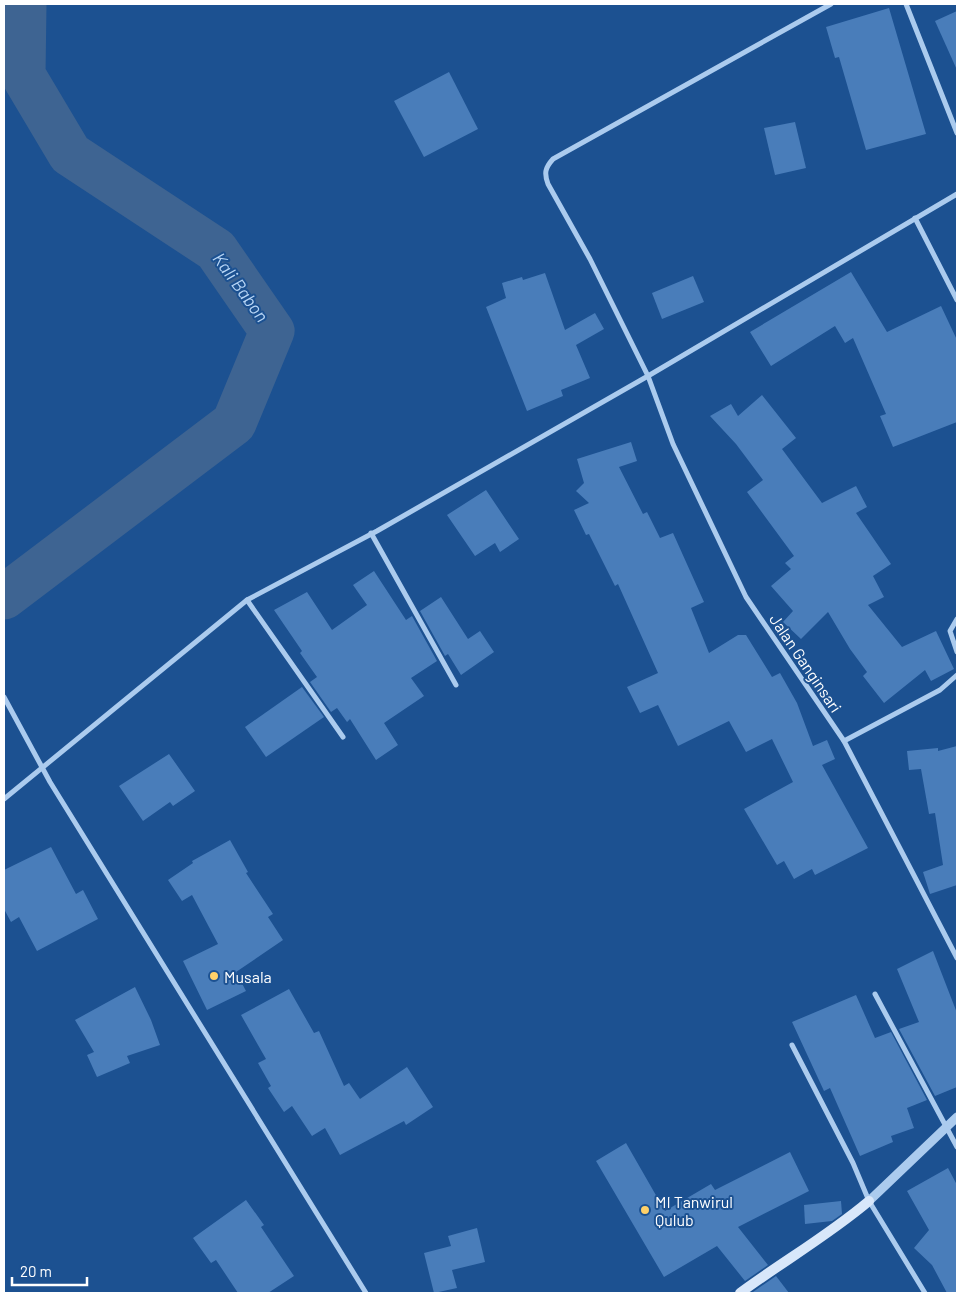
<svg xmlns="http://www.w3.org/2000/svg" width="961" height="1297" font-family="Barlow,sans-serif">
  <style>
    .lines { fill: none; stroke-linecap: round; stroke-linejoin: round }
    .river { stroke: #3e6492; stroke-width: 45 }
    .building { fill: #497dba }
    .minor { stroke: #abcbee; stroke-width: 5 }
    .tertiary { stroke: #abcbee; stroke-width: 9 }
    .secondary { stroke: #d8e7fa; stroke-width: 10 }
    .poi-dot { fill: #ffd169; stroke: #1c5191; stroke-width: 2 }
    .labels { text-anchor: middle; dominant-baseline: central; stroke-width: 4; stroke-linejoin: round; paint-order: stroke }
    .street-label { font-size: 16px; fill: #fff; stroke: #1c5191 }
    .poi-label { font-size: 16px; fill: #fff; stroke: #1c5191; text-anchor: start }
    .water-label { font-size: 18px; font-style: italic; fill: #b7d5f5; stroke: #1c5191 }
  </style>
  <rect width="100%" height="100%" fill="#1c5191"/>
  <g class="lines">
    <polyline class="river" points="4,597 234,423 272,331 216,250 70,154 23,75 24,4"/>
  </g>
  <g class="building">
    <polygon points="889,8 926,134 866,150 839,57 835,58 826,27"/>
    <polygon points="957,11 957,70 935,21"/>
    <polygon points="449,72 478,129 424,157 394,101"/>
    <polygon points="795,122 806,168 775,175 764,128"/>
    <polygon points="851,272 887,332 941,306 957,340 957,422 893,447 880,416 886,414 853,338 845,343 835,326 771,366 750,332"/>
    <polygon points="545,273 565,330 595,313 604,329 576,345 590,378 561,390 563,396 527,411 486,307 506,298 502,283 522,277 523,280"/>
    <polygon points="693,276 704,302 662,319 652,293"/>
    <polygon points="762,395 796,438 782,449 822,503 856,486 867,507 856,513 891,564 873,576 884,597 868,605 902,647 936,631 954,669 931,681 925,670 884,703 863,676 867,672 850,649 828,612 801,639 783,622 793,611 771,586 791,569 785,563 794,556 747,492 763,480 736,444 710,416 731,404 738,416"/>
    <polygon points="631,442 637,461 619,467 643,514 647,512 660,538 673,533 704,602 691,608 709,653 738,635 746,635 772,677 780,673 797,703 813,746 827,740 835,759 822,765 868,848 815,875 812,869 794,879 784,861 777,865 744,809 793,782 772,739 746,752 729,721 678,746 658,705 640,713 627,687 658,673 618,584 615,586 589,534 586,535 574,510 589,503 576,491 584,483 577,459"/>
    <polygon points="486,490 519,539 500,552 495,543 475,556 447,515"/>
    <polygon points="374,571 406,620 412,616 437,661 411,678 424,696 384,723 398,745 376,760 350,719 347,722 337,708 331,712 310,682 317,677 300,653 302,651 274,610 307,592 332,630 367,605 353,585"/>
    <polygon points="441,597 468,639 480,631 494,652 461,675 448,654 445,656 420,611"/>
    <polygon points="302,687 324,717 266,757 245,727"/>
    <polygon points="957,746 957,885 930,894 923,872 943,865 935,813 929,814 921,769 909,770 907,751 938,748 938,751"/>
    <polygon points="169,754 195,791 173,806 170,802 143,821 119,786"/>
    <polygon points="230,840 248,872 246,873 273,914 268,917 283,940 236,972 246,991 207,1010 183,961 218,944 192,895 182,901 168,880 193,863 192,861"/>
    <polygon points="51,847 76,894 83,890 98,919 37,951 19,917 11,922 4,909 4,870"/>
    <polygon points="933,951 957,1013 957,1087 935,1096 899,1029 919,1022 897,969"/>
    <polygon points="135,987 151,1020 160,1045 127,1056 130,1063 97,1077 87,1055 94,1052 75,1020"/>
    <polygon points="289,989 314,1033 319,1031 344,1086 349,1083 360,1099 407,1067 433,1107 406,1125 404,1121 340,1155 325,1128 312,1136 292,1106 284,1112 268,1088 271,1086 258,1063 266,1059 241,1015"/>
    <polygon points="856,995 875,1038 891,1032 927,1100 907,1108 914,1128 891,1136 893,1142 860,1156 830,1088 824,1091 792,1022"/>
    <polygon points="626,1143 665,1211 711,1184 715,1190 790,1152 809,1191 738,1227 768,1265 745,1281 717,1246 664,1277 596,1161"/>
    <polygon points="948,1168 957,1185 957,1293 947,1293 932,1265 914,1248 929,1230 907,1191"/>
    <polygon points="246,1200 264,1225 261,1227 294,1276 268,1293 238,1293 216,1260 211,1263 193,1238"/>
    <polygon points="841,1201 842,1214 832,1221 805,1224 804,1205"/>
    <polygon points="477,1228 485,1262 452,1270 457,1288 434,1293 424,1253 451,1246 448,1236"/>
    <polygon points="776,1276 789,1293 753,1292 760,1287"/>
  </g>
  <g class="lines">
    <g class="minor">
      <path d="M 831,4 L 553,159 C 545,168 544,173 548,184 L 590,259 L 648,376 L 673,444 L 746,597 L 844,741 L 957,958"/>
      <polyline points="906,4 957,133"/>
      <polyline points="915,218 957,300"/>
      <polyline points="371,533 456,685"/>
      <polyline points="247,600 343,737"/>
      <polyline points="957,619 950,631 957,652"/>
      <polyline points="4,697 50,782 366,1293"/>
      <polyline points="844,741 940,690 957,675"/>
      <polyline points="4,799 247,600 377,531 648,376 957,194"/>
      <polyline points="875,994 957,1147"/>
      <polyline points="792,1045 853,1163 869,1201 925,1293"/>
    </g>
    <polyline class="tertiary" points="869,1201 957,1117"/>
    <path class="secondary" d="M 740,1293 C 782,1262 829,1235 869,1201"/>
  </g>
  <g class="poi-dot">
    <circle cx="214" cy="976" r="5"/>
    <circle cx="645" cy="1210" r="5"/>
  </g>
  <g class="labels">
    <g class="street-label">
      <text transform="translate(806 663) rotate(56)">Jalan Ganginsari</text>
    </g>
    <g class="poi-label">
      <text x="224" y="976">Musala</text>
      <text x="655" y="1201">MI Tanwirul<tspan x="655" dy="18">Qulub</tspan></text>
    </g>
    <g class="water-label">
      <text transform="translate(241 287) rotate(54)">Kali Babon</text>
    </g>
  </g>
  <rect width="961" height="1297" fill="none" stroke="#ffffff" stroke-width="10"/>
  <path d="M12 1277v8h75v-8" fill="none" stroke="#ffffff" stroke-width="2.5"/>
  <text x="20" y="1277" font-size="15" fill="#ffffff" stroke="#1c5191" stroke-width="4" paint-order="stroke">20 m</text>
</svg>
